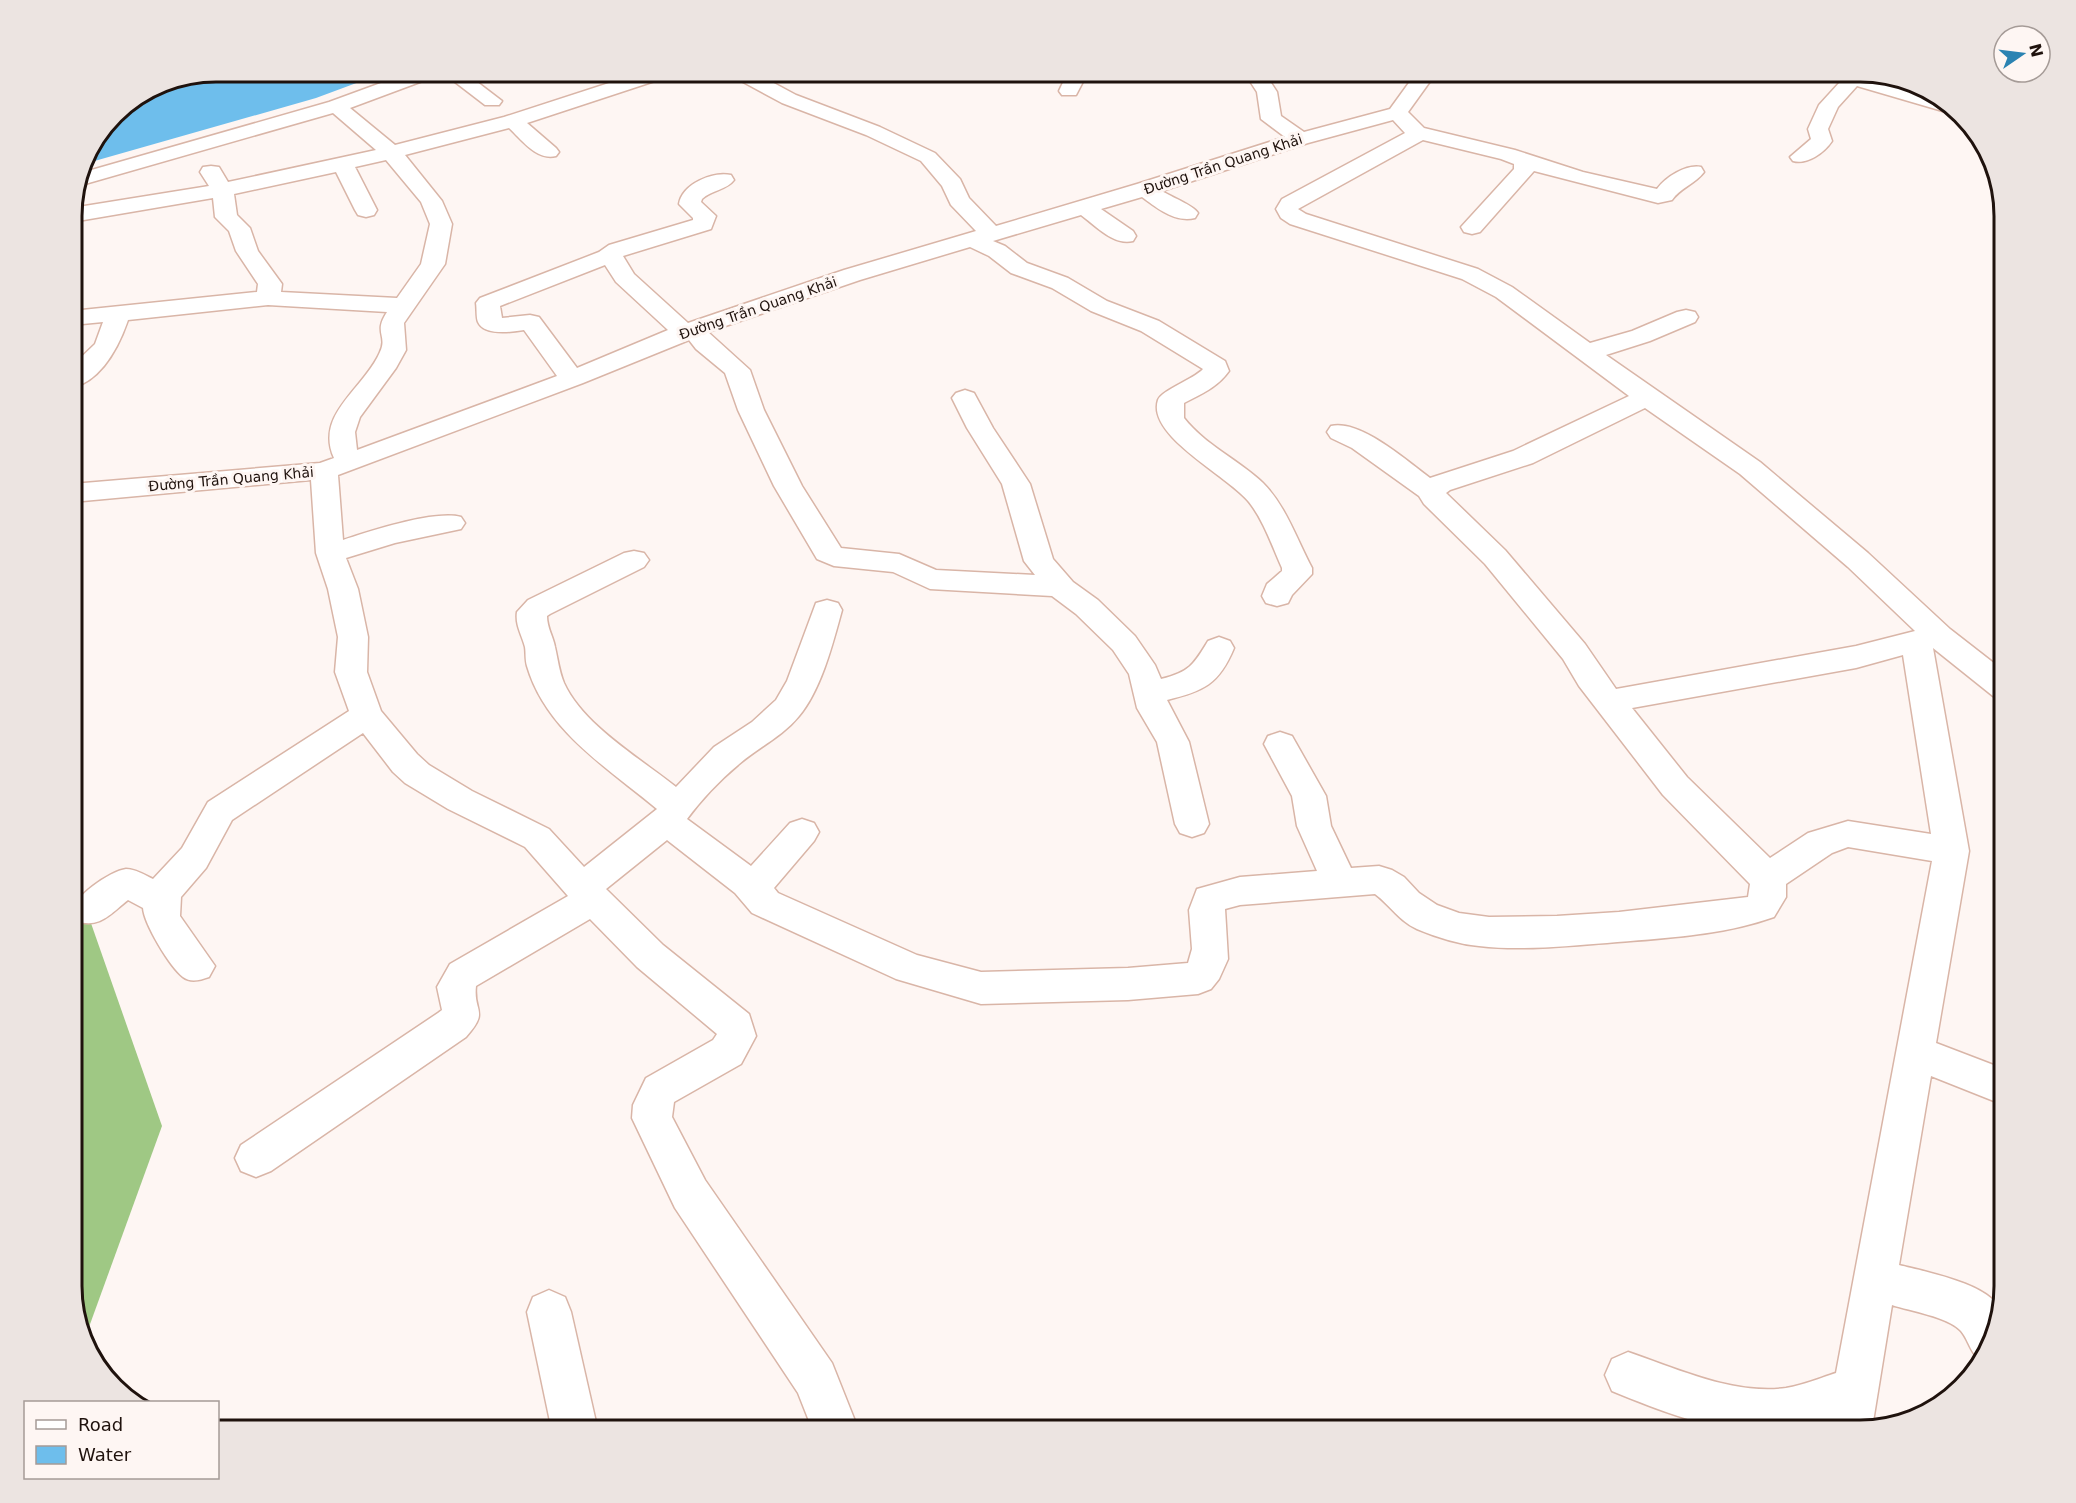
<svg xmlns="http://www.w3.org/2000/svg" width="2076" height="1503" font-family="'DejaVu Sans',sans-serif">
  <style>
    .forest { fill: #9fc884 }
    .water { fill: #6ebeec }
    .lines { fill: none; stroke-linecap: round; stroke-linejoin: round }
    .minor-casing { stroke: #d9b5a7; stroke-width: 3 }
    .minor { fill: #fff; fill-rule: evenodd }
    .labels { text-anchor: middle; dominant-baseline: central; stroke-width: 6; stroke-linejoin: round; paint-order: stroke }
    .far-street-label { font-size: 14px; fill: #1f120d; stroke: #fef6f3 }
    .rim { fill: none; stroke: #1f120d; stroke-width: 3 }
  </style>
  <rect width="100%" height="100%" fill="#fef6f3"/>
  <polygon class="forest" points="72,869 162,1126 85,1338 72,1296"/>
  <path class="water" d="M 216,72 L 386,72 L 316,98 L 84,164 C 92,133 132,94 162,83 C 178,77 199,75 216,72 Z"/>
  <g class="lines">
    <defs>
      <g id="minor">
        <path d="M 411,72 L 439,72 L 436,76 L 350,108 L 395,145 L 504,117 L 643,72 L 673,72 L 670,76 L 527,123 L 556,148 L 559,152 L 556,156 C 537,161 522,140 509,128 L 405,155 L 442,201 L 452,224 L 445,264 L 404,323 L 406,350 L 396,368 L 360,417 L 355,432 L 357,450 L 557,376 L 524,330 C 512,332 484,336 478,322 C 476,317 477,309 476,303 L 480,298 L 599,252 L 609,245 L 693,220 L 693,218 L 679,204 C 682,184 713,171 731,175 L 734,180 C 727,190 711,190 702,199 L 701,202 L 716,216 L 711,229 L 623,256 L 634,274 L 688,323 L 844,270 L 976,231 L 951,205 L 942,186 L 921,161 L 866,135 L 782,103 L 732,76 L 729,72 L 753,72 L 796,95 L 880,127 L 935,153 L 960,179 L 969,198 L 996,226 L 1137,184 L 1285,137 L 1261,119 L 1257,92 L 1244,72 L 1264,72 L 1277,92 L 1281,116 L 1304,132 L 1390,109 L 1411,80 L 1412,72 L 1432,72 L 1431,80 L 1408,112 L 1424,128 L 1515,150 L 1583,172 L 1657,189 C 1666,177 1686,164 1701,167 L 1704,172 C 1695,184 1680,188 1672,200 L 1658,203 L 1534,171 L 1480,232 L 1472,234 L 1464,232 L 1461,227 L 1514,169 L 1514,164 L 1501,159 L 1423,140 L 1298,209 L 1306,214 L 1478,269 L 1512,287 L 1590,343 L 1632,331 L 1677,312 L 1686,310 L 1695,312 L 1698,317 L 1695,322 L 1650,341 L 1606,355 L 1760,462 L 1868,553 L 1950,629 L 2004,671 L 2004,699 L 1993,696 L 1933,648 L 1969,851 L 1936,1043 L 2004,1069 L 2004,1105 L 1931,1076 L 1899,1265 C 1922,1271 1997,1285 2000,1313 C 2001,1330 1989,1346 1982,1360 C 1970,1355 1969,1339 1960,1330 C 1948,1317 1910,1311 1892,1305 L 1872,1428 L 1860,1431 L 1825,1431 L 1826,1422 C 1756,1449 1678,1418 1612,1391 L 1605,1375 L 1612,1359 L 1628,1352 C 1678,1369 1733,1395 1786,1388 C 1804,1385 1820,1378 1836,1373 L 1932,861 L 1848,847 L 1832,853 L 1786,884 L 1786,897 L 1774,917 C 1721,936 1662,938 1607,943 C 1565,946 1521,951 1479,946 C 1458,944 1436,937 1417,929 C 1399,921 1391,906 1375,894 L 1240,905 L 1225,909 L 1228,959 L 1219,979 L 1211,989 L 1198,994 L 1128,1000 L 981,1004 L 896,979 L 752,913 L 735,893 L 667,840 L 606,889 L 663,945 L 749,1014 L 756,1036 L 741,1064 L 674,1102 L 672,1117 L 705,1180 L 832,1363 L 859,1431 L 813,1431 L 798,1393 L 675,1208 L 632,1118 L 633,1105 L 646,1078 L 713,1040 L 717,1034 L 637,967 L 590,919 L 476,986 C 473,1013 490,1010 466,1037 L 271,1171 L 256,1177 L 241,1171 L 235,1158 L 241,1145 L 438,1013 L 442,1010 L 437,987 L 450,964 L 568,896 L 525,847 L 448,809 L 405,783 L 393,772 L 363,733 L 232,820 L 206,868 L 181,897 L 180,916 L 215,966 L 209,977 C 200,980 191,983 183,977 C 170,967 144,924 143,908 L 128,900 C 110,914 100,929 76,921 L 72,914 C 72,897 110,871 126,869 C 135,869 145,875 153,879 L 182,848 L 208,802 L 349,711 L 335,672 L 338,637 L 328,589 L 316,553 L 311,480 L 72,502 L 72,484 L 320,463 L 334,458 C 314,414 365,388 380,352 C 388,335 373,333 387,312 L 268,305 L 128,320 C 119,346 102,380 72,388 L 72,366 L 95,344 L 103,322 L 72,325 L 72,311 L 257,292 L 258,284 L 236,251 L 229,231 L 215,217 L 213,198 L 72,222 L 72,208 L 209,186 L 200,172 L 203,167 L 211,166 L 219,167 L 228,182 L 376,150 L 333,113 L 78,186 L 81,173 L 329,102 ZM 1393,120 L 1405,133 L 1282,199 L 1276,209 L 1281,218 L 1290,224 L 1462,279 L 1496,297 L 1629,396 L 1513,451 L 1430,478 C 1407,461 1360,419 1331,426 L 1327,432 L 1331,438 L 1352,448 L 1419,496 L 1424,504 L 1485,564 L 1563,659 L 1579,686 L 1663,795 L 1750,884 L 1748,897 L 1619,912 L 1557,916 L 1489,917 L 1459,913 L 1437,905 L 1419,893 L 1404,877 L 1392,870 L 1379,866 L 1351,868 L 1331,826 L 1326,796 L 1292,736 L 1280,732 L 1268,736 L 1264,744 L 1292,796 L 1297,826 L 1317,871 L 1240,877 L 1197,889 L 1189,910 L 1192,949 L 1188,963 L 1128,968 L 981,972 L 917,955 L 778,893 L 774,888 L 814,841 L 819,832 L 814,823 L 802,819 L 790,823 L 751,866 L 687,819 C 701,800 720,780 738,765 C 757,748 782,737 799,716 C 821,690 833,643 842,610 L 838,603 L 827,600 L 816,603 L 787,681 L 776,700 L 752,722 L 714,747 L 676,787 C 641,759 583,725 564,683 C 559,671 558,660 555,647 C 553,636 547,628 547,616 L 550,614 L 644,567 L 649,560 L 644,553 L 634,551 L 624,553 L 528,600 L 517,612 C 515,625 522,635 525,647 C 526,653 525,659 527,666 C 546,731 608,768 657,809 L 584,867 L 549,829 L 472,791 L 429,765 L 417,754 L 381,711 L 367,672 L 368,637 L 358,589 L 346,558 L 395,543 L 461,529 L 465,523 L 461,517 C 434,510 371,531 343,540 L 338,475 L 583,383 L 689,340 L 696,349 L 725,373 L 738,410 L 774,486 L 817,559 L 834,566 L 893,572 L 930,589 L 1052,596 L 1076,614 L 1113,650 L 1129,674 L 1137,708 L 1157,742 L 1175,824 L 1180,833 L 1192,837 L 1204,833 L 1209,824 L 1189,742 L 1167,700 C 1204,691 1219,684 1234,648 L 1230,641 L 1219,637 L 1208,641 C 1194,664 1190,672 1161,679 L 1155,665 L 1135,636 L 1098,600 L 1073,582 L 1053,559 L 1030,484 L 993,428 L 974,393 L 965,390 L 956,393 L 952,398 L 967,428 L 1002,484 L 1024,561 L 1035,575 L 936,570 L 899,554 L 841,548 L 802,486 L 764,410 L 750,370 L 708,332 L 860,280 L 970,247 L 989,256 L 1011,273 L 1052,288 L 1091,311 L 1141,331 L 1203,369 C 1194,379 1162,390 1158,400 C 1146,436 1230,477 1249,502 C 1264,521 1272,546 1282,568 L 1282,571 L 1267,584 L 1262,596 L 1266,603 L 1277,606 L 1288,603 L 1292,595 L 1312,574 L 1312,568 C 1297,540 1286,506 1263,483 C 1239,460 1205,445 1184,418 L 1184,403 C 1201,394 1218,387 1229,371 L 1225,361 L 1159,321 L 1107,301 L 1068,278 L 1027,263 L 1005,246 L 993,241 L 1081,215 C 1096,226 1114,246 1133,241 L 1136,236 L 1133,231 L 1101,209 L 1142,197 C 1157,208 1175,223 1195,218 L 1198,213 C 1193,205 1171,197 1162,191 L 1308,143 ZM 386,160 L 421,202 L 430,224 L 421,264 L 397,298 L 281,292 L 282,284 L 258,251 L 250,228 L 237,215 L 234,194 L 336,172 L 355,210 L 358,215 L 366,217 L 374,215 L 377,210 L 355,167 ZM 605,265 L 616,282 L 668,330 L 577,368 L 539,317 L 530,315 L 502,318 L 500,306 ZM 1645,408 L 1740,474 L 1848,567 L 1915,631 L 1856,646 L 1616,689 L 1585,644 L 1505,550 L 1446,493 L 1450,490 L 1533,463 ZM 1903,655 L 1931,834 L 1848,821 L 1808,833 L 1770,858 L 1687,777 L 1632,708 L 1856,668 Z"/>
        <polygon points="442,72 464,72 502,101 499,105 485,105"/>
        <polygon points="1068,72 1088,72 1076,95 1062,95 1059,91"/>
        <path d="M 1818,72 L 1869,73 L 1866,77 L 1941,98 L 1947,102 L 1957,113 L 1946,112 L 1857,86 L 1838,107 L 1828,129 L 1832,141 C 1824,153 1807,165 1793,161 L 1790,157 L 1811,139 L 1808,129 L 1819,105 L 1840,82 L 1821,76 Z"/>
        <polygon points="549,1290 565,1297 571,1312 598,1431 552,1431 527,1312 533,1297"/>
      </g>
    </defs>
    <use href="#minor" class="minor-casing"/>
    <use href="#minor" class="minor"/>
  </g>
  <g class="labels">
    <g class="far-street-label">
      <text transform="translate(1223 164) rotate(-18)">Đường Trần Quang Khải</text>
      <text transform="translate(758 308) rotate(-19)">Đường Trần Quang Khải</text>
      <text transform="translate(231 479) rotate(-5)">Đường Trần Quang Khải</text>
    </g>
  </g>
  <path d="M0 0H2076V1503H0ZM216 82H1860A134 134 0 0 1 1994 216V1286A134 134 0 0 1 1860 1420H216A134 134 0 0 1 82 1286V216A134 134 0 0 1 216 82Z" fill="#ece4e1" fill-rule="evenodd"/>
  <path class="rim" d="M216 82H1860A134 134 0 0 1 1994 216V1286A134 134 0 0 1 1860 1420H216A134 134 0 0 1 82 1286V216A134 134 0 0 1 216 82Z"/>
  <rect x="24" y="1401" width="195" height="78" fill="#fef6f3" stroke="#a59b97" stroke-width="1.5"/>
  <rect x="36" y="1420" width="30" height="9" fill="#ffffff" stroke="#a59b97" stroke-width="1.5"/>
  <text x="78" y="1431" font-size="18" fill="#1f120d">Road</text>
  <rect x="36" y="1446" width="30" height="18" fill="#6ebeec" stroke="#a59b97" stroke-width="1.5"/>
  <text x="78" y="1461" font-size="18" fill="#1f120d">Water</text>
  <g transform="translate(2022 54) rotate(76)"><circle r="28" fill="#fef6f3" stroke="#a59b97" stroke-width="1.5"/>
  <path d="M0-4.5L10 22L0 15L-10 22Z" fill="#2b83b2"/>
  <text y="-9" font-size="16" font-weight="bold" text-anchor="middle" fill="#1f120d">N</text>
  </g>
</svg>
